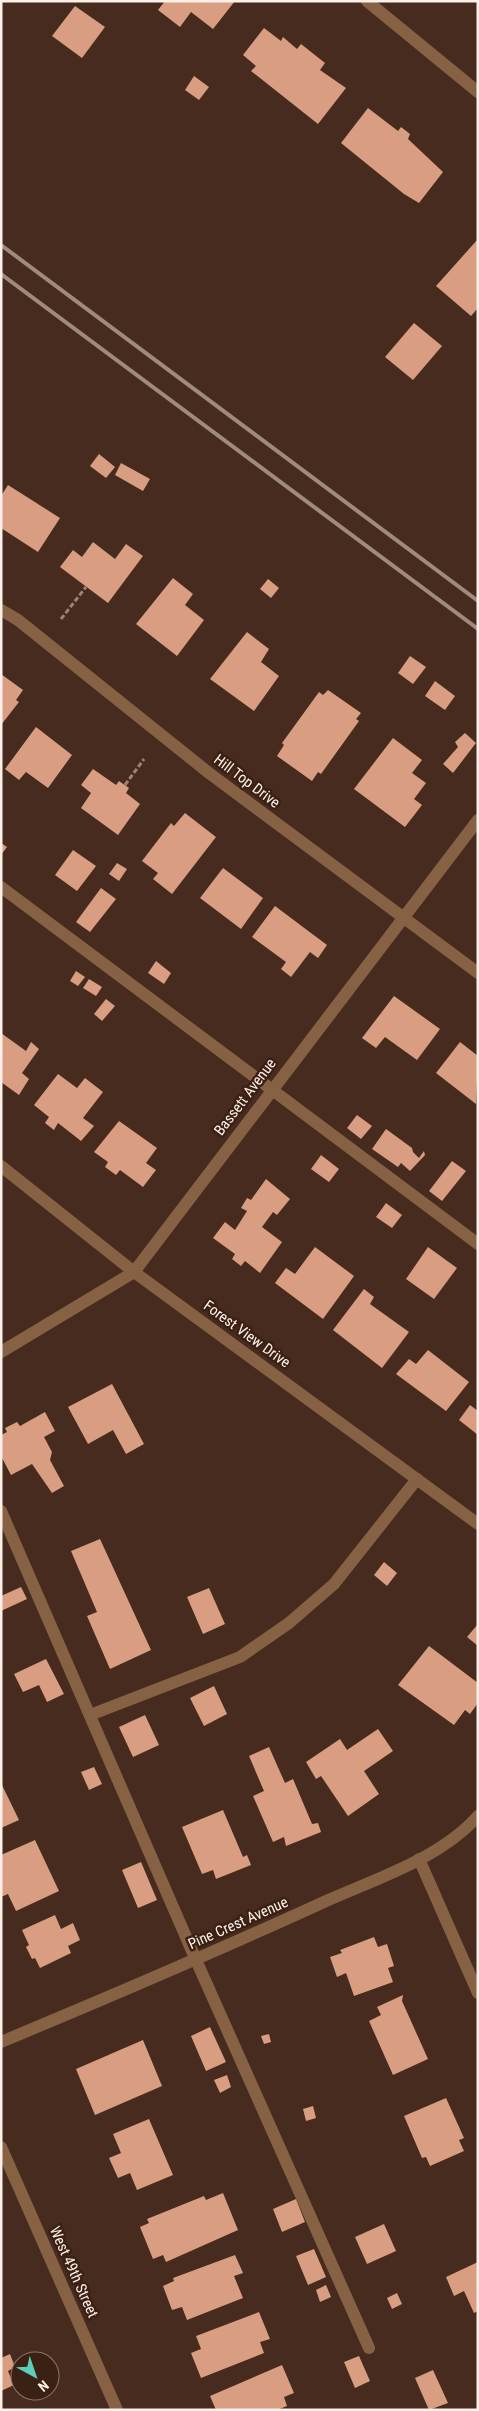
<svg xmlns="http://www.w3.org/2000/svg" width="479" height="2411" font-family="'Roboto Condensed',sans-serif">
  <style>
    .building { fill: #d99e81 }
    .lines { fill: none; stroke-linecap: round; stroke-linejoin: round }
    .path { stroke: #99847a; stroke-width: 3; stroke-dasharray: 5 2.5; stroke-linecap: butt }
    .service { stroke: #866144; stroke-width: 12 }
    .minor { stroke: #866144; stroke-width: 12 }
    .rail { stroke: #9f8a80; stroke-width: 4 }
    .labels { text-anchor: middle; dominant-baseline: central; stroke-width: 5; stroke-linejoin: round; paint-order: stroke }
    .street-label { font-size: 15px; fill: #fef0e9; stroke: #3b2114 }
  </style>
  <rect width="100%" height="100%" fill="#462b1e"/>
  <g class="building">
    <polygon points="165,1 235,1 213,29 191,12 180,27 158,10"/>
    <polygon points="75,6 105,27 82,58 52,36"/>
    <polygon points="264,28 281,41 283,37 297,49 301,44 325,63 320,70 346,88 318,124 251,71 256,66 243,55"/>
    <polygon points="194,76 209,87 199,100 185,90"/>
    <polygon points="368,108 398,131 401,127 410,134 408,139 443,172 419,203 404,194 341,143"/>
    <polygon points="478,239 478,308 471,316 436,286"/>
    <polygon points="414,323 442,346 413,380 385,357"/>
    <polygon points="99,454 115,467 106,478 90,466"/>
    <polygon points="121,463 150,479 143,491 115,475"/>
    <polygon points="8,485 60,518 38,552 1,528 1,496"/>
    <polygon points="93,542 115,559 126,544 143,556 108,603 60,567 73,550 82,557"/>
    <polygon points="173,578 193,594 185,605 204,620 177,656 136,624"/>
    <polygon points="268,579 279,588 271,598 260,589"/>
    <polygon points="247,632 269,649 261,662 279,676 254,711 210,679"/>
    <polygon points="410,656 426,667 413,684 398,673"/>
    <polygon points="1,674 23,690 16,700 19,702 1,725"/>
    <polygon points="435,681 455,696 445,710 425,696"/>
    <polygon points="328,690 361,713 356,719 359,721 321,774 318,772 312,781 277,756 284,745 282,743 319,692 323,695"/>
    <polygon points="36,727 72,755 48,788 26,772 19,780 5,769"/>
    <polygon points="465,733 476,743 453,773 443,764 458,747 455,742"/>
    <polygon points="393,738 422,760 412,773 426,783 414,799 422,805 405,827 354,789"/>
    <polygon points="93,769 116,785 119,781 129,788 126,793 140,804 118,835 81,808 91,793 81,785"/>
    <polygon points="185,813 216,837 172,894 153,879 158,873 142,861 171,823 174,826"/>
    <polygon points="1,843 7,847 1,855"/>
    <polygon points="73,850 96,866 77,891 55,875"/>
    <polygon points="117,863 127,869 119,881 109,874"/>
    <polygon points="223,868 263,898 241,929 200,898"/>
    <polygon points="101,888 116,899 90,932 76,922"/>
    <polygon points="275,906 327,945 318,958 310,952 291,977 281,969 286,962 252,937"/>
    <polygon points="156,961 171,973 164,984 148,973"/>
    <polygon points="76,971 85,977 78,986 70,981"/>
    <polygon points="89,979 102,987 96,996 83,988"/>
    <polygon points="394,996 440,1029 417,1060 385,1037 376,1048 362,1038"/>
    <polygon points="106,999 115,1006 102,1021 94,1014"/>
    <polygon points="1,1033 26,1051 31,1042 39,1049 22,1073 29,1079 19,1095 1,1082"/>
    <polygon points="460,1042 478,1056 476,1104 436,1073"/>
    <polygon points="58,1074 77,1088 85,1078 103,1092 83,1118 94,1126 81,1141 58,1123 54,1130 45,1123 49,1117 34,1105"/>
    <polygon points="357,1115 372,1126 361,1139 347,1128"/>
    <polygon points="119,1121 157,1148 146,1163 156,1170 143,1187 120,1170 116,1175 105,1167 108,1162 94,1152"/>
    <polygon points="386,1129 412,1148 413,1152 419,1158 424,1151 425,1155 410,1171 401,1163 398,1167 372,1149"/>
    <polygon points="321,1155 339,1169 329,1182 311,1169"/>
    <polygon points="452,1161 466,1171 442,1201 429,1191"/>
    <polygon points="266,1179 290,1199 277,1215 273,1212 262,1227 282,1242 260,1273 245,1261 241,1266 232,1259 235,1254 213,1238 225,1222 235,1230 247,1211 241,1208 247,1198 251,1200"/>
    <polygon points="386,1203 402,1215 392,1228 376,1217"/>
    <polygon points="315,1247 354,1276 323,1319 275,1283 286,1268 295,1274"/>
    <polygon points="428,1247 457,1268 434,1299 406,1279"/>
    <polygon points="364,1289 374,1297 370,1304 409,1332 382,1368 333,1330"/>
    <polygon points="428,1350 469,1382 446,1411 396,1374 409,1359 416,1364"/>
    <polygon points="112,1384 144,1444 126,1454 113,1430 88,1444 68,1407"/>
    <polygon points="470,1405 478,1411 478,1435 459,1420"/>
    <polygon points="45,1412 55,1431 44,1437 52,1452 50,1460 64,1486 52,1493 32,1464 11,1475 1,1456 1,1435 7,1432 5,1428 17,1422 20,1426"/>
    <polygon points="100,1539 151,1650 110,1669 87,1616 97,1612 71,1551"/>
    <polygon points="384,1562 397,1573 387,1586 374,1575"/>
    <polygon points="21,1587 27,1599 1,1611 1,1596"/>
    <polygon points="209,1588 225,1624 203,1634 187,1597"/>
    <polygon points="478,1624 478,1646 467,1637"/>
    <polygon points="429,1646 478,1683 478,1703 470,1714 465,1710 454,1725 398,1685"/>
    <polygon points="46,1659 64,1694 47,1702 39,1685 23,1692 14,1674"/>
    <polygon points="214,1686 227,1714 204,1726 190,1698"/>
    <polygon points="145,1715 159,1745 133,1757 119,1727"/>
    <polygon points="378,1729 393,1751 364,1771 379,1794 348,1816 321,1776 316,1779 306,1762 340,1739 347,1750"/>
    <polygon points="269,1747 285,1783 293,1779 312,1824 318,1823 321,1832 286,1846 284,1837 273,1842 253,1796 264,1791 249,1756"/>
    <polygon points="94,1767 102,1784 89,1790 81,1772"/>
    <polygon points="1,1783 19,1820 1,1828"/>
    <polygon points="223,1810 243,1857 247,1855 251,1865 216,1879 213,1870 202,1874 182,1827"/>
    <polygon points="35,1840 59,1891 16,1911 8,1894 1,1897 1,1855"/>
    <polygon points="141,1862 157,1900 138,1908 122,1870"/>
    <polygon points="55,1915 61,1929 73,1923 80,1940 68,1946 71,1953 40,1968 35,1958 32,1959 26,1947 29,1945 22,1930"/>
    <polygon points="374,1937 378,1947 387,1944 394,1966 388,1968 393,1982 354,1996 346,1973 337,1977 330,1957 342,1953 340,1950"/>
    <polygon points="403,1995 402,2001 428,2059 393,2075 369,2021 381,2015 377,2007"/>
    <polygon points="210,2027 226,2062 206,2071 191,2036"/>
    <polygon points="269,2034 271,2042 264,2044 261,2036"/>
    <polygon points="143,2040 162,2086 95,2115 76,2069"/>
    <polygon points="227,2075 231,2087 220,2093 214,2080"/>
    <polygon points="446,2098 464,2138 459,2140 464,2151 430,2166 426,2157 422,2158 404,2116"/>
    <polygon points="313,2106 316,2118 306,2121 303,2109"/>
    <polygon points="149,2119 173,2175 137,2190 130,2173 118,2178 109,2158 121,2153 113,2134"/>
    <polygon points="223,2193 238,2230 166,2262 163,2255 153,2259 140,2227 149,2223 147,2219 204,2196 206,2200"/>
    <polygon points="296,2199 305,2222 282,2232 273,2209"/>
    <polygon points="384,2224 396,2251 367,2264 355,2237"/>
    <polygon points="314,2249 326,2277 308,2285 296,2256"/>
    <polygon points="235,2255 243,2273 234,2276 243,2298 187,2320 182,2307 172,2310 163,2286 174,2281 173,2278"/>
    <polygon points="478,2262 478,2311 474,2313 464,2291 454,2296 446,2277"/>
    <polygon points="326,2285 331,2297 320,2302 316,2290"/>
    <polygon points="397,2293 402,2304 392,2309 387,2298"/>
    <polygon points="259,2312 270,2339 260,2342 264,2353 201,2378 191,2353 201,2349 196,2336"/>
    <polygon points="10,2354 15,2367 8,2371 14,2385 1,2391 1,2358"/>
    <polygon points="359,2356 370,2381 355,2388 344,2362"/>
    <polygon points="282,2365 294,2393 284,2397 287,2406 277,2410 216,2410 210,2396"/>
    <polygon points="433,2370 448,2403 429,2410 415,2378"/>
  </g>
  <g class="lines">
    <g class="path">
      <polyline points="61,619 86,587"/>
      <polyline points="125,785 144,759"/>
    </g>
    <g class="service">
      <polyline points="1,887 478,1244"/>
      <polyline points="1,1511 196,1960 369,2348"/>
      <polyline points="90,1715 240,1657 289,1623 334,1584 417,1479"/>
    </g>
    <g class="minor">
      <polyline points="367,1 478,92"/>
      <polyline points="1,610 18,620 209,773 478,973"/>
      <polyline points="1,1166 134,1272 478,1524"/>
      <polyline points="1,1352 134,1272 478,820"/>
      <polyline points="419,1859 478,1993"/>
      <path d="M 1,2042 C 109,1997 217,1951 324,1902 C 375,1879 440,1859 478,1816"/>
      <polyline points="1,2147 117,2410"/>
    </g>
    <g class="rail">
      <polyline points="1,245 478,601"/>
      <polyline points="1,274 478,629"/>
    </g>
  </g>
  <g class="labels">
    <g class="street-label">
      <text transform="translate(247 781) rotate(37)">Hill Top Drive</text>
      <text transform="translate(245 1097) rotate(-53)">Bassett Avenue</text>
      <text transform="translate(247 1334) rotate(36)">Forest View Drive</text>
      <text transform="translate(238 1923) rotate(-24)">Pine Crest Avenue</text>
      <text transform="translate(74 2272) rotate(66)">West 49th Street</text>
    </g>
  </g>
  <rect width="479" height="2411" fill="none" stroke="#fef0e9" stroke-width="5"/>
  <g transform="translate(35 2376) rotate(140)"><circle r="24" fill="#3b2114" stroke="#897469"/>
  <path d="M0-4L9 19L0 12L-9 19Z" fill="#5bcebc"/>
  <text y="-8" font-size="14" font-weight="bold" text-anchor="middle" fill="#fef0e9">N</text>
  </g>
</svg>
